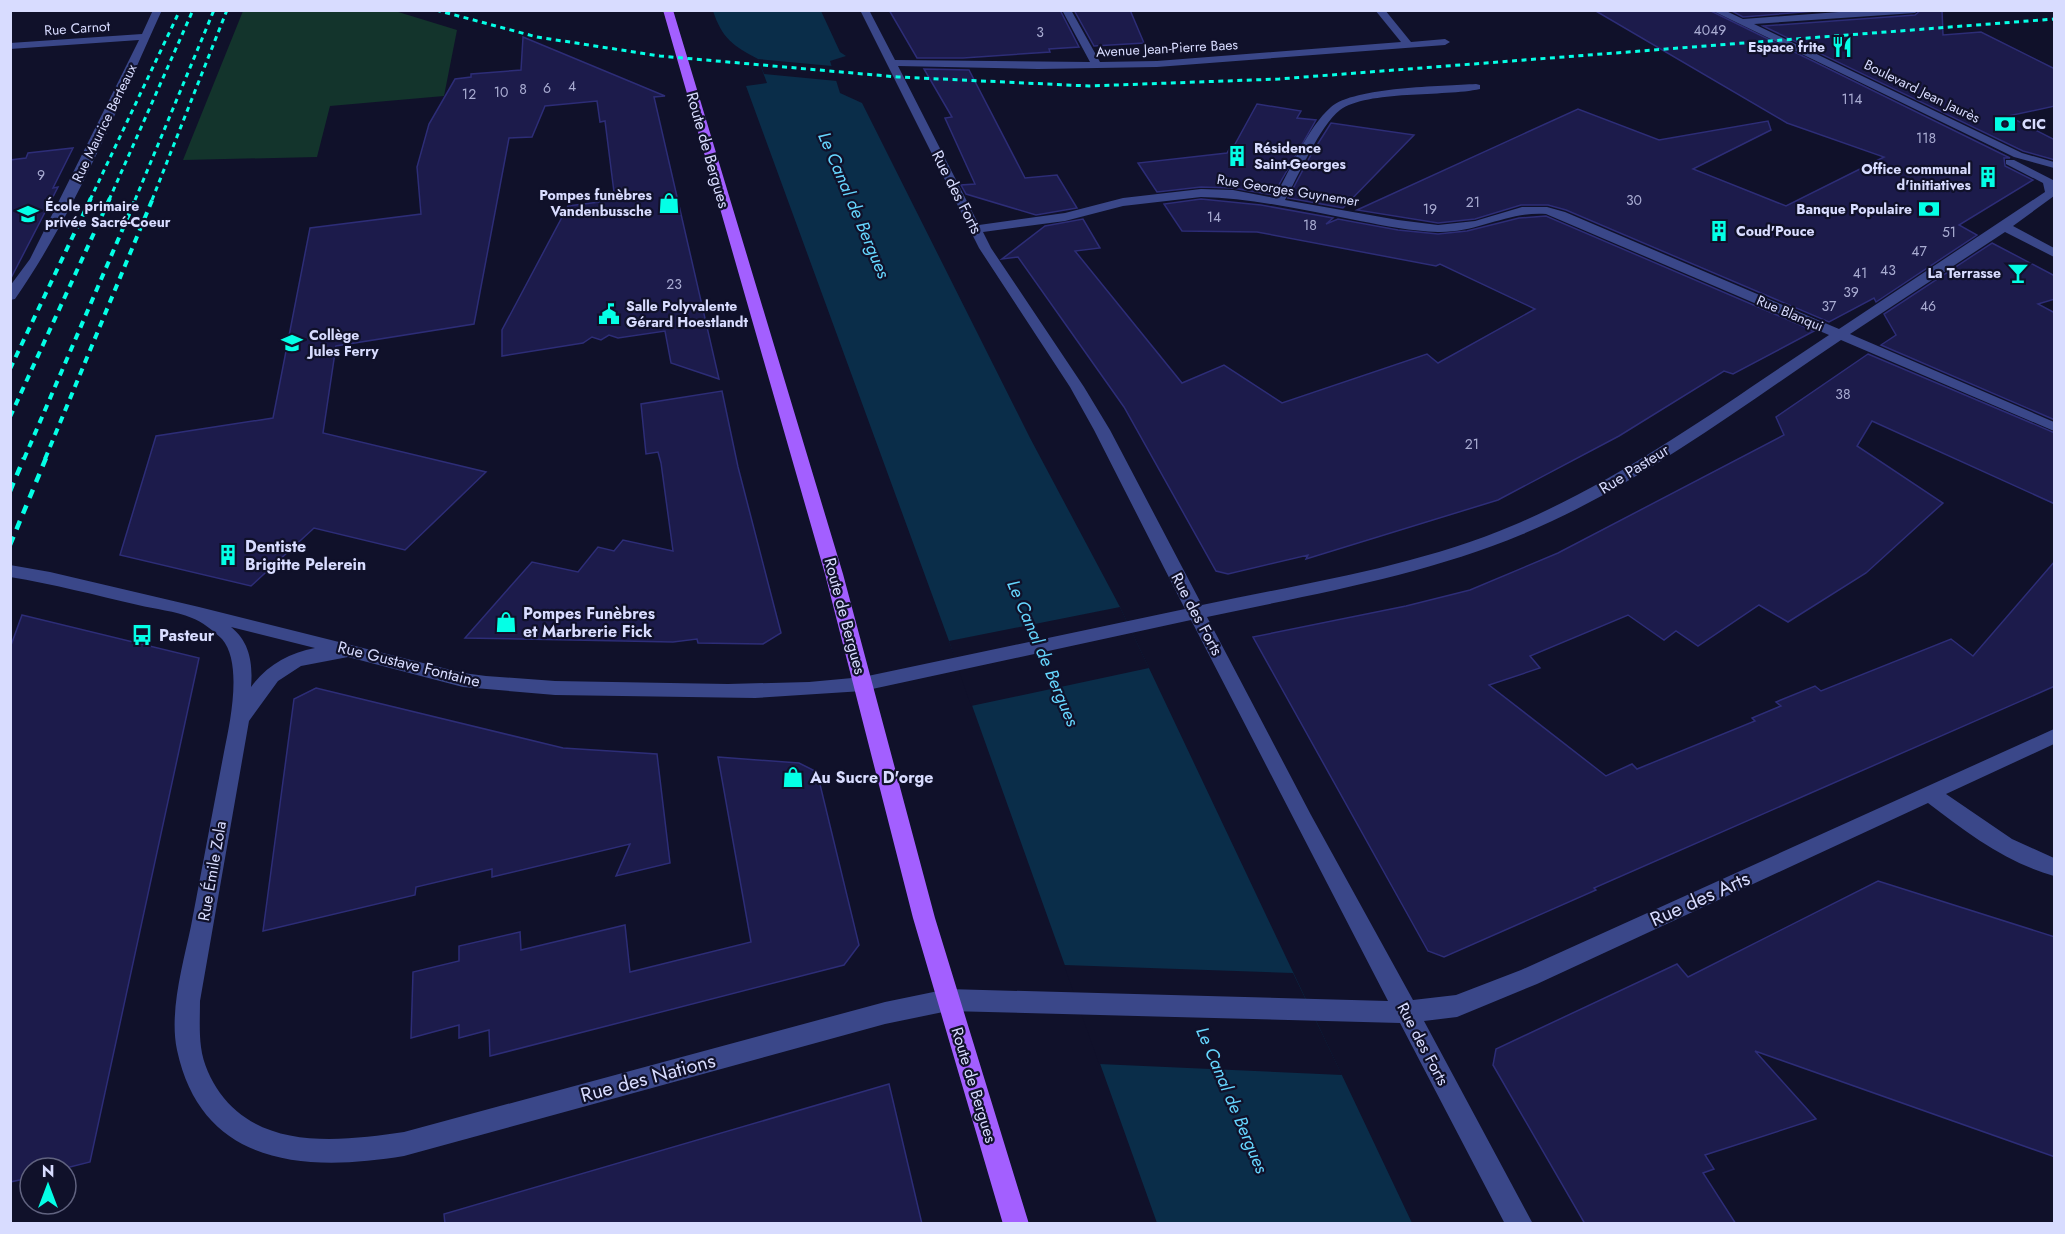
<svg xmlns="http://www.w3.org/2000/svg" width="2065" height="1234" font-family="Jost,sans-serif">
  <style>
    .green { fill: #13342c }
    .water { fill: #0a2d49 }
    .pier { fill: #10112a }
    .building { fill: #1c1b4b; stroke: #2d2d77; stroke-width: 1.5 }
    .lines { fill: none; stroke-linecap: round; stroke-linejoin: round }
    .minor { fill: #3a4789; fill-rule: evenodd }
    .major { fill: #a35fff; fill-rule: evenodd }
    .rail-far2 { stroke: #04ffe6; stroke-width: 3; stroke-dasharray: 5 4.5; stroke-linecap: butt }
    .rail-far1 { stroke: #04ffe6; stroke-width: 4; stroke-dasharray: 7 6; stroke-linecap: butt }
    .rail { stroke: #04ffe6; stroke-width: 4.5; stroke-dasharray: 9 8; stroke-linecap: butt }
    .labels { text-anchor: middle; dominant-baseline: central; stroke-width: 4.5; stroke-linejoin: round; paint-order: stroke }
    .far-street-label { font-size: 14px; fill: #d8dcff; stroke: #10112a }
    .number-label { font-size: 14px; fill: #a9acd2 }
    .far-poi-label { font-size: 14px; font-weight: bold; fill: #d8dcff; stroke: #10112a; text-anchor: start }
    .street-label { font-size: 16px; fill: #d8dcff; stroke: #10112a }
    .poi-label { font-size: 16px; font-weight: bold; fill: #d8dcff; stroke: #10112a; text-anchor: start }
    .water-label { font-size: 18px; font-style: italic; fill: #66d7ff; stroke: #10112a }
    .near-street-label { font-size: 20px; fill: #d8dcff; stroke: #10112a }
  </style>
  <rect width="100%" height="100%" fill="#10112a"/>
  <polygon class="green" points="243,11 395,11 457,30 444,96 330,106 317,157 183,160"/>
  <path class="water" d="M 713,11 L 821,11 L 840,52 L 846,56 L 830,61 L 840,93 L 862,103 L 1030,438 L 1120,607 L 1412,1223 L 1157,1223 L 949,641 L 746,86 L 767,83 L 758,59 C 733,46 722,38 713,11 Z"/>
  <g class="pier">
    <polygon points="758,59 832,66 837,81 764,74"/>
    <polygon points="1120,607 1149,668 971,706 949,641"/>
    <polygon points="1064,965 1293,973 1342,1075 1099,1064"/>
  </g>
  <g class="building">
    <polygon points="889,10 1060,10 1079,47 1049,49 1050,52 963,58 917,58"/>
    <polygon points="1074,10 1130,10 1144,43 1094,46"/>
    <polygon points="1594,10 1709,10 2010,158 2004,158 2005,166 2033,180 1959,225 1977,235 1876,302 1874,298 1829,322 1566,210 1548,205 1521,205 1475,219 1438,223 1357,210 1578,109 1659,140 1768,121 1771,130 1693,169 1786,206 1884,157 1787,123"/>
    <polygon points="1730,10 1828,10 1743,17"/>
    <polygon points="1921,10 1942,10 1943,35 1981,32 2055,69 2055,106 2008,116 2055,140 2055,160 2023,151 1763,26 1915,15"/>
    <polygon points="523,37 665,96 654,97 719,379 671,363 665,331 618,338 609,335 601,340 592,337 583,343 502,356 502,330 568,206 615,200 605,121 600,122 597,101 545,106 532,137 509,138 474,324 336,346 323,433 486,472 405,550 314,528 251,586 120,555 156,436 273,418 310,228 421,214 417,167 429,124 455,79 471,77 471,74 521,70"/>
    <polygon points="924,69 969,70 1025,178 1057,175 1077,208 1036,215 966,194 961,185 975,184 945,118 952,117"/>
    <polygon points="1257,104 1301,111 1297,118 1316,120 1273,195 1233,188 1201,187 1157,192 1138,163 1227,153 1231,146 1234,146"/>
    <polygon points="1331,123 1414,135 1343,208 1288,198 1312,153"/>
    <polygon points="73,148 53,188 58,187 10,280 10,160 26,158 28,153"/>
    <polygon points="1201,199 1261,205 1333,218 1326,224 1338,219 1398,230 1438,234 1467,231 1519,218 1546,216 1814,331 1733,374 1724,371 1619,436 1498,500 1306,559 1308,555 1228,574 1216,571 1124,407 1018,257 1002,259 1045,226 1083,219 1100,248 1075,251 1182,383 1224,365 1282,403 1427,354 1438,363 1535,309 1440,264 1436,266 1257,232 1182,231 1164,204"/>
    <polygon points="1992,243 2055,276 2055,299 2038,304 2055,313 2055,420 1881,345 1896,335 1884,314"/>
    <polygon points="1868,354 2055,433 2055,504 1872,421 1857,446 1943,503 1866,573 1788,622 1759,605 1698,646 1676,631 1664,640 1628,615 1530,656 1540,668 1489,685 1606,776 1632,764 1637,769 1755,721 1752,718 1781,706 1776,702 1815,686 1821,691 1951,639 1973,656 2055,561 2055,686 1594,888 1596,890 1444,957 1428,951 1253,637 1406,606 1470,590 1558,553 1784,435 1776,417"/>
    <polygon points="722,391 738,467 781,633 763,644 698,643 697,639 673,642 465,638 532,562 578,572 598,547 614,551 623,540 673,551 661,463 658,452 646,454 641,404"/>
    <polygon points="22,615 199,658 90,1162 66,1168 30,1168 30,1178 10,1182 10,648"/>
    <polygon points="316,688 563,748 657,754 670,863 616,876 630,844 492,877 492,869 416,887 415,895 263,931 294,699"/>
    <polygon points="718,757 799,763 817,772 859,945 844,965 490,1056 489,1030 459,1038 459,1025 411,1038 413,972 459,961 459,946 520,932 521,950 625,925 630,972 751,942"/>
    <polygon points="1878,881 2055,937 2055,1157 1755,1051 1816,1119 1705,1155 1714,1169 1703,1173 1736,1224 1585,1224 1493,1065 1496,1049 1677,964 1688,977"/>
    <polygon points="889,1084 922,1224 445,1224 444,1214"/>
  </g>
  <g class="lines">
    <g class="minor">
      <path d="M 153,10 L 162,10 C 118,107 76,211 15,299 L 10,300 L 10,286 L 30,259 L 139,40 L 10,49 L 10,43 L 142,34 Z"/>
      <path d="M 860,10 L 869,10 L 895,60 L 1090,62 L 1062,10 L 1071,10 L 1100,62 L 1157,61 L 1401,42 L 1375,10 L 1385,10 L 1411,42 L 1445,39 L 1450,42 L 1445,45 L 1157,67 L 1038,69 L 898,66 L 979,225 L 1065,213 L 1123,198 L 1201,189 L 1233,190 L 1274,198 C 1290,171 1307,128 1331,107 C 1354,87 1443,86 1476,84 L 1480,85 L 1480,89 C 1444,97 1368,90 1340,110 C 1320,125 1298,177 1285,200 L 1398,220 L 1438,225 L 1475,221 L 1522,207 L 1547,207 L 1565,212 L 1839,329 L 2045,192 L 2043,183 L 2006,164 L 2006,160 L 2014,160 L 2053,180 L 2054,196 L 2013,226 L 2054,248 L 2054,257 L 2005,232 L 1850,334 L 2054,422 L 2054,431 L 1841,340 C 1739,408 1636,487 1523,534 C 1422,576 1314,594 1207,617 L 1311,815 L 1413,1000 L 1456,995 L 1521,970 L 2054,729 L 2054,744 L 1946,794 L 2012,839 L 2054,858 L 2054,876 C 2007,863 1967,833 1928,803 L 1537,984 L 1457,1017 L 1424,1021 L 1533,1224 L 1505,1224 L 1400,1023 L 948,1011 L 885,1024 L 404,1156 C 306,1172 202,1167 177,1050 C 169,1012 183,964 191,926 C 202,868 213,810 224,752 C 230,723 243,663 222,639 C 215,632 201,621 192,618 C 175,611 155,609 138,605 C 95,595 53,584 10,577 L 10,565 L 50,572 L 199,607 L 463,673 L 486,676 L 555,681 L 728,684 L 809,682 L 863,677 L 1185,609 L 1094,430 L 1070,387 L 979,248 ZM 1201,197 C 1254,198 1308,211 1360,221 C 1386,226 1411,231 1438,232 C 1477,233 1509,211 1546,214 L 1829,335 C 1727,402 1627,477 1514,525 C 1415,567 1306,583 1202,605 L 1110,430 L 1084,387 L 991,248 L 983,232 L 1065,221 L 1123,206 ZM 1191,620 L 1388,1001 L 948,989 L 885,1002 L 404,1132 C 342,1141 262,1151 220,1093 C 211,1080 203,1064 201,1047 C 199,1032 200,1016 200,1001 L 249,721 L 278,681 L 301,666 L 348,657 L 463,687 L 555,695 L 755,698 L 863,691 ZM 231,627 L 315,648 C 289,653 267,665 251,687 C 253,664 250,642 231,627 Z"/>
      <polygon points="1711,10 1724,10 1743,19 1866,10 1919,10 1915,13 1754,24 2022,153 2054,162 2054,168 2014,157"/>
    </g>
    <polygon class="major" points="663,10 673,10 843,574 935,918 1029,1224 1003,1224 913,918 825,574"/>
    <g class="rail-far2">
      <polyline points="436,10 537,37 660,56 898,77 1089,86 1279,79 2054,19"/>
      <polyline points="90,200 180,10"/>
      <polyline points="109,200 193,10"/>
      <polyline points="135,200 214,10"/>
      <polyline points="152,200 227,10"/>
    </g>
    <g class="rail-far1">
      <polyline points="10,369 91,198"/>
      <polyline points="10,417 110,198"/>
      <polyline points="24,459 136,198"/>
      <polyline points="45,459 153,198"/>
    </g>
    <g class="rail">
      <polyline points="10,491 24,458"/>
      <polyline points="10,545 46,458"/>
    </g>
  </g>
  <defs>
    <symbol id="restaurant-bare" viewBox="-9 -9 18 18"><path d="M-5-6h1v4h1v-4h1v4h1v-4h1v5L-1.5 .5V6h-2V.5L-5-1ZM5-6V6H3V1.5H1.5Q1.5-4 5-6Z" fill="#04ffe6" stroke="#10112a" stroke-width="2.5" paint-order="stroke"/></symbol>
    <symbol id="bank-bare" viewBox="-9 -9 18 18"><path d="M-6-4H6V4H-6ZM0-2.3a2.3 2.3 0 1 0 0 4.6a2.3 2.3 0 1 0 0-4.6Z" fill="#04ffe6" stroke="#10112a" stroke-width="2.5" paint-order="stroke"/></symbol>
    <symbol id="building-bare" viewBox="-9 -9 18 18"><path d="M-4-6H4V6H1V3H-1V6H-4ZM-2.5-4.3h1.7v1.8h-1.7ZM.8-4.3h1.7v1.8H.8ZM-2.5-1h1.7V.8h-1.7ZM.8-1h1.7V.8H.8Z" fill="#04ffe6" stroke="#10112a" stroke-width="2.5" paint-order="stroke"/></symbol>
    <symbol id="shop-bare" viewBox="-9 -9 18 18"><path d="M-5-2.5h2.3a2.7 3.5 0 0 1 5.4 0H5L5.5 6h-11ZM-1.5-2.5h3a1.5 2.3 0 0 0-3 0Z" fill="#04ffe6" stroke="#10112a" stroke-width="2.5" paint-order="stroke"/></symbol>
    <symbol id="school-bare" viewBox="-9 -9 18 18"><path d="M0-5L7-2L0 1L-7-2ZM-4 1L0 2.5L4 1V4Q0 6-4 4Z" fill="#04ffe6" stroke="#10112a" stroke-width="2.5" paint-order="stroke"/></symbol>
    <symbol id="bar-bare" viewBox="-9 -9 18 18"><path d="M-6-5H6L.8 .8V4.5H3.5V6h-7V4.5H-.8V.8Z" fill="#04ffe6" stroke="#10112a" stroke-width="2.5" paint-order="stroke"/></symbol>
    <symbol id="civic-bare" viewBox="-9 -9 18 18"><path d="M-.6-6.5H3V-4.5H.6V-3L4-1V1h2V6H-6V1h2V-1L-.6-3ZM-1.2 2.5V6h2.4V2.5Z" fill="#04ffe6" stroke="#10112a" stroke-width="2.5" paint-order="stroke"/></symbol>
    <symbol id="bus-bare" viewBox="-9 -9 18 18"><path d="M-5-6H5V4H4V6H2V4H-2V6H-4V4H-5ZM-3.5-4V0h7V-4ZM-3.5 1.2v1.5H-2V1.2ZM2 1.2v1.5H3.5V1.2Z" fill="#04ffe6" stroke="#10112a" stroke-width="2.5" paint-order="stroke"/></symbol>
  </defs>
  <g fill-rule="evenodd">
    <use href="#restaurant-bare" x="1827" y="32" width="30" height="30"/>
    <use href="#bank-bare" x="1990" y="109" width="30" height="30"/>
    <use href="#building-bare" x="1222" y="141" width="30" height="30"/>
    <use href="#building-bare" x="1973" y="162" width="30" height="30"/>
    <use href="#shop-bare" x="654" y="188" width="30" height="30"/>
    <use href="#bank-bare" x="1914" y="194" width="30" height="30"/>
    <use href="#school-bare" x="13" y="199" width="30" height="30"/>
    <use href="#building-bare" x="1704" y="216" width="30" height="30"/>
    <use href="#bar-bare" x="2003" y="258" width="30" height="30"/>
    <use href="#civic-bare" x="594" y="299" width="30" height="30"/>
    <use href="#school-bare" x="277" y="328" width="30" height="30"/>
    <use href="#building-bare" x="213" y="540" width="30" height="30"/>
    <use href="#shop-bare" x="491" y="607" width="30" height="30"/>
    <use href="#bus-bare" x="127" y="620" width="30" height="30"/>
    <use href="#shop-bare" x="778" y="762" width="30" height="30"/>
  </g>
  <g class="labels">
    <g class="far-street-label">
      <text transform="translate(77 28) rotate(-4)">Rue Carnot</text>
      <text transform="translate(1167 48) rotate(-3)">Avenue Jean-Pierre Baes</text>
      <text transform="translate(1922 91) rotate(26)">Boulevard Jean Jaurès</text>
      <text transform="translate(104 123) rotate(-64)">Rue Maurice Berteaux</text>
      <text transform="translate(1288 190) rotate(9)">Rue Georges Guynemer</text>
      <text transform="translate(1790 313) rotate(23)">Rue Blanqui</text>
    </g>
    <g class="number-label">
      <text x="1710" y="30">4049</text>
      <text x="1040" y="32">3</text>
      <text x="572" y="86">4</text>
      <text x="547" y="88">6</text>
      <text x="523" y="89">8</text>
      <text x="501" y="92">10</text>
      <text x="469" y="94">12</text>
      <text x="1852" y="99">114</text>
      <text x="1926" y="138">118</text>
      <text x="41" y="175">9</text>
      <text x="1634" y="200">30</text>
      <text x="1473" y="202">21</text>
      <text x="1430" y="209">19</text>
      <text x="1214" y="217">14</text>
      <text x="1310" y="225">18</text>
      <text x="1949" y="232">51</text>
      <text x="1919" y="251">47</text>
      <text x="1888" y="270">43</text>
      <text x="1860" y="273">41</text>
      <text x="674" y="284">23</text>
      <text x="1851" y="292">39</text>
      <text x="1829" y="306">37</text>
      <text x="1928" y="306">46</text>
      <text x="1843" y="394">38</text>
      <text x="1472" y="444">21</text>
    </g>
    <g class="far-poi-label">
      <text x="1825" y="47" text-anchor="end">Espace frite</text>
      <text x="2022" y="124">CIC</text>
      <text x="1254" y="148">Résidence<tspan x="1254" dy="16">Saint-Georges</tspan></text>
      <text x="1971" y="169" text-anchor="end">Office communal<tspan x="1971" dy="16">d'initiatives</tspan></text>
      <text x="652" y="195" text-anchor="end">Pompes funèbres<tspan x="652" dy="16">Vandenbussche</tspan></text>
      <text x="45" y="206">École primaire<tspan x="45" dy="16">privée Sacré-Coeur</tspan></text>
      <text x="1912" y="209" text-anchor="end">Banque Populaire</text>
      <text x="1736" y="231">Coud'Pouce</text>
      <text x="2001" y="273" text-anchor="end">La Terrasse</text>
      <text x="626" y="306">Salle Polyvalente<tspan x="626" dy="16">Gérard Hoestlandt</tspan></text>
      <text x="309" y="335">Collège<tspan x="309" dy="16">Jules Ferry</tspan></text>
    </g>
    <g class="street-label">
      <text transform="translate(708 150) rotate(74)">Route de Bergues</text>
      <text transform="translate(957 192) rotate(63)">Rue des Forts</text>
      <text transform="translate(1634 469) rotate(-32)">Rue Pasteur</text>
      <text transform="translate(1197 614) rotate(62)">Rue des Forts</text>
      <text transform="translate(845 616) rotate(75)">Route de Bergues</text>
      <text transform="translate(409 664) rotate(14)">Rue Gustave Fontaine</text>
      <text transform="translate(212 871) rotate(-80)">Rue Émile Zola</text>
      <text transform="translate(1423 1044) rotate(62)">Rue des Forts</text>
      <text transform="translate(974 1085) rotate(73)">Route de Bergues</text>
    </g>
    <g class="poi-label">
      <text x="245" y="546">Dentiste<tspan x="245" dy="18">Brigitte Pelerein</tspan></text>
      <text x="523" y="613">Pompes Funèbres<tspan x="523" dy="18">et Marbrerie Fick</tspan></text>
      <text x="159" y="635">Pasteur</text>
      <text x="810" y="777">Au Sucre D'orge</text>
    </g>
    <g class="water-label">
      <text transform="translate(854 205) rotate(67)">Le Canal de Bergues</text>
      <text transform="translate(1043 653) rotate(67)">Le Canal de Bergues</text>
      <text transform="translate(1232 1100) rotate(67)">Le Canal de Bergues</text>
    </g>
    <g class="near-street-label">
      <text transform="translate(1700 899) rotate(-24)">Rue des Arts</text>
      <text transform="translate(648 1078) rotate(-15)">Rue des Nations</text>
    </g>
  </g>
  <rect width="2065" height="1234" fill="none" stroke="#d8dcff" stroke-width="24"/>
  <g transform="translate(48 1186)"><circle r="28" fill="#10112a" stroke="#60627f" stroke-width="1.5"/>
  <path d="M0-4.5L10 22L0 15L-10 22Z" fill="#04ffe6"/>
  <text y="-9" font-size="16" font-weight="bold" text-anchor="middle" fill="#d8dcff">N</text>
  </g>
</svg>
